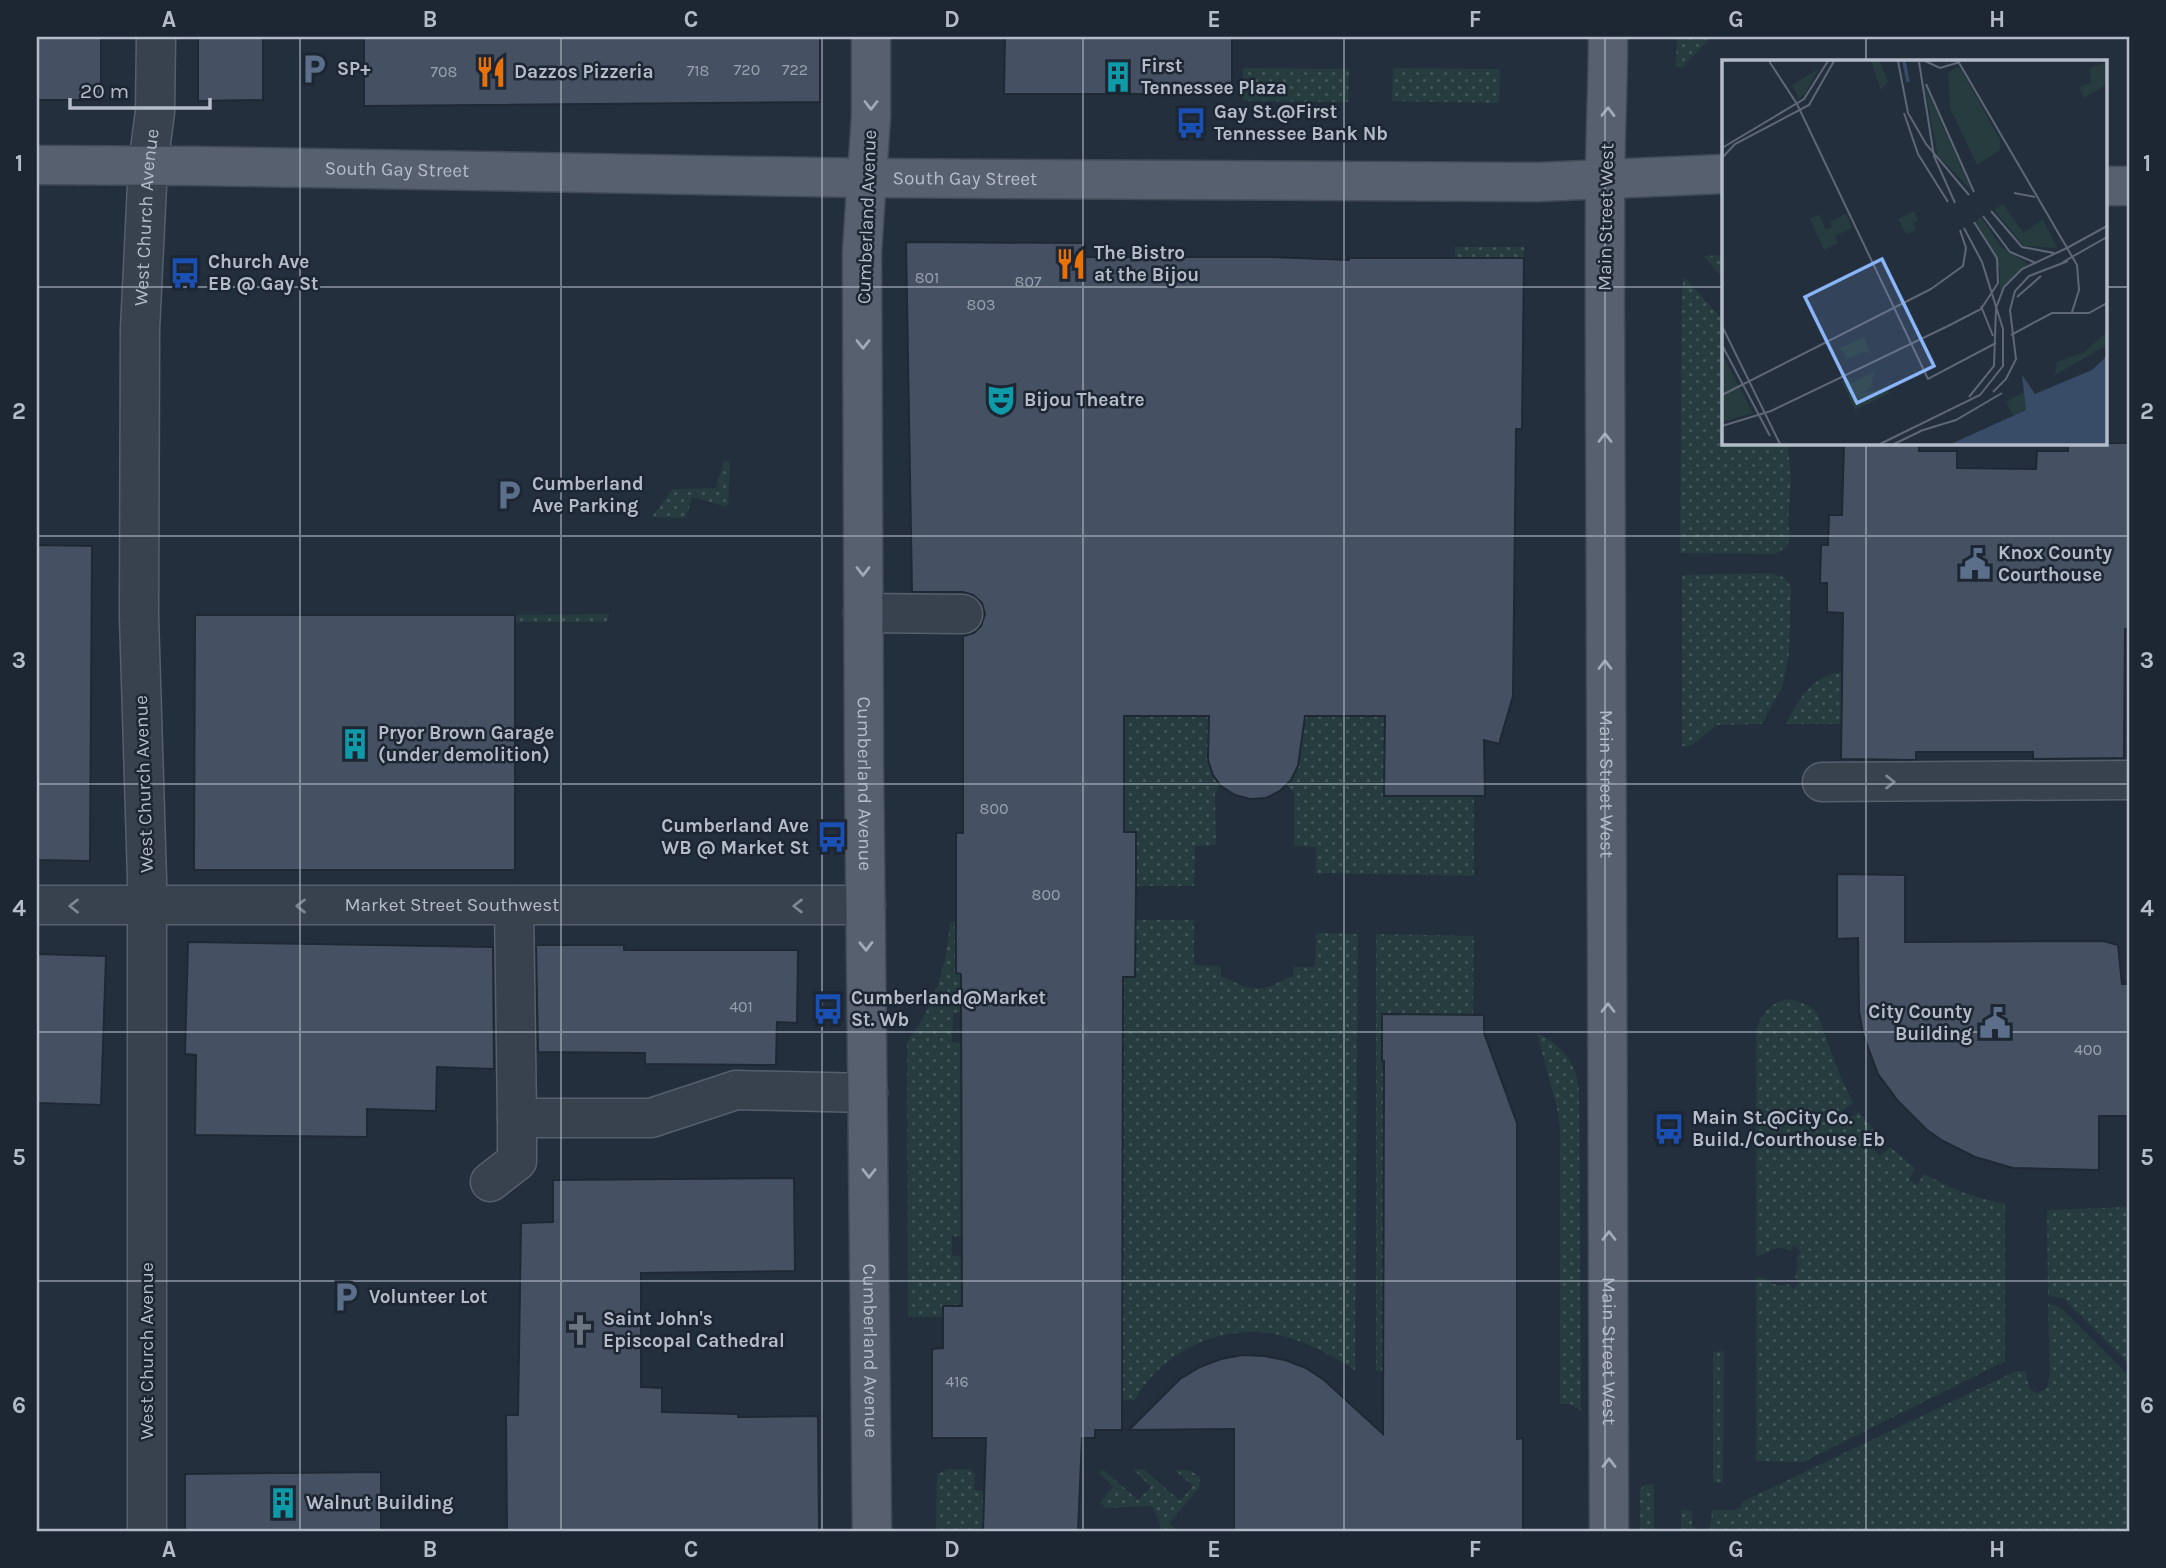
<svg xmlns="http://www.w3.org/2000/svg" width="2166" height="1568" font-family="Karla,sans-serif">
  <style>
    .grass { fill: url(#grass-dots) }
    .building { fill: #455162; stroke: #1f2835; stroke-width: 2 }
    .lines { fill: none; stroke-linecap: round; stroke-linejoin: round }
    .minor-casing { stroke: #565f6c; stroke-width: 41 }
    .major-casing { stroke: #414a57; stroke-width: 41 }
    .minor { stroke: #38414e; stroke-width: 38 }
    .major { stroke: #56606e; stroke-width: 38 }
    .oneway { stroke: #a1aab7 }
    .oneway2 { stroke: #7c8592 }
    .grid { fill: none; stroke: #b4bcc9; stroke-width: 2; stroke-opacity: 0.55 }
    .labels { text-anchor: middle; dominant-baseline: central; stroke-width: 5; stroke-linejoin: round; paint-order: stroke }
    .number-label { font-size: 16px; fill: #98a1af }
    .poi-label { font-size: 19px; font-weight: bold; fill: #b4bcc9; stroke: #1d2633; text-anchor: start }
    .street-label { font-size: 19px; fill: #b4bcc9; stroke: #1d2633 }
    .inset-river { fill: none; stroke: #394c67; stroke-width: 3.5 }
    .inset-road { fill: none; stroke: #5e6776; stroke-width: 2 }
    .view { fill: #8ab4f8; fill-opacity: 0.15; stroke: #8ab4f8; stroke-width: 3.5 }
    .inset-edge { fill: none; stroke: #b4bcc9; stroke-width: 3.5 }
    .neatline { fill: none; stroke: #b4bcc9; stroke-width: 2.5 }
    .grid-label { font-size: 23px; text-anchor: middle; font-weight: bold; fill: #b4bcc9 }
  </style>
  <defs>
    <pattern id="grass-dots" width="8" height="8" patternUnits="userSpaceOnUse" patternTransform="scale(1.75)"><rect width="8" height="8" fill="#263c3f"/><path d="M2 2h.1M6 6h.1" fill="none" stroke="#435659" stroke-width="1.8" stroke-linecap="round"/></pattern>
  </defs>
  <rect width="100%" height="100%" fill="#242f3e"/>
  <g class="grass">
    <polygon points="1677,37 1707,37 1710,39 1681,68 1676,65"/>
    <polygon points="1243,68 1349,69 1348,102 1243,101"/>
    <polygon points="1393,68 1500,69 1499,103 1392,101"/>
    <rect x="1455" y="247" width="69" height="11"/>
    <polygon points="1723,255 1723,279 1704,256"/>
    <polygon points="1684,277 1723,320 1723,443 1788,443 1791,480 1788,521 1790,535 1787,546 1776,554 1680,553 1682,288"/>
    <polygon points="724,461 729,462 730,464 728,504 725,506 692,497 686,518 652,517 673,489 716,488"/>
    <polygon points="1769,573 1784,577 1791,587 1789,653 1783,685 1762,724 1717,725 1691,746 1682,746 1682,575"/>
    <polygon points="609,614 607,621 603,622 515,622 515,615"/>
    <path d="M 1842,672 L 1842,724 L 1786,724 C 1799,699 1811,676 1842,672 Z"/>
    <polygon points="1124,716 1227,716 1213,775 1220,784 1215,794 1216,845 1195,846 1194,886 1136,886 1136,833 1124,832"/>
    <path d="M 1280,716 L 1385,716 L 1384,796 L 1474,796 L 1474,876 L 1316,873 L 1316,847 L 1294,846 L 1294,792 L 1287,785 C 1298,772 1305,750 1296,735 C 1292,728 1285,722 1280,716 Z"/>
    <path d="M 1135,920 L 1194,920 L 1194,965 L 1220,966 L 1221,976 C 1237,983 1252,993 1271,986 C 1279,983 1285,978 1293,976 L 1293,967 L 1315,967 L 1316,933 L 1358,934 L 1355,1370 C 1334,1357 1311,1344 1287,1337 C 1230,1320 1163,1348 1135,1400 L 1122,1400 L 1123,977 L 1135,976 Z"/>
    <path d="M 950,922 L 956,922 L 956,973 L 961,974 L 961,1012 L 953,1013 L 952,1042 L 962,1043 L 961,1237 L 952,1236 L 952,1255 L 961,1257 L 962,1306 L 943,1317 L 908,1317 L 907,1042 C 934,1006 947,967 950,922 Z"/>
    <polygon points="1376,934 1474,936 1473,1015 1382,1015 1382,1060 1384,1061 1383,1371 1376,1371"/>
    <path d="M 1791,999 L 1810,1006 L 1817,1013 L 1838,1071 L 1853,1103 L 1843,1110 L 1848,1119 L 1859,1112 L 1881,1139 L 1873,1149 L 1880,1156 L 1890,1147 L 1915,1168 L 1909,1180 L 1917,1185 L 1924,1174 C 1950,1188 1975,1199 2005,1203 L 2005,1361 L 1803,1462 L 1756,1461 L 1756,1277 C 1769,1277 1771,1289 1788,1284 L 1793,1289 L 1800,1282 L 1795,1277 L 1798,1264 L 1796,1258 L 1801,1252 L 1794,1245 L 1790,1251 C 1773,1242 1771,1255 1756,1256 L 1756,1030 C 1763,1012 1771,1001 1791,999 Z"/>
    <path d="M 1537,1033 C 1562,1045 1576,1062 1579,1090 L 1581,1411 L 1571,1404 L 1560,1404 L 1560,1128 L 1557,1108 Z"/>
    <polygon points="2129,1207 2128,1363 2063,1298 2048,1296 2047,1210"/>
    <polygon points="2048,1303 2061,1308 2129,1376 2129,1531 1707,1531 1711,1524 1712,1510 1733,1510 1741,1507 1742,1502 2016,1371 2026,1372 2029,1388 2034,1392 2039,1393 2047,1388 2050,1375"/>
    <polygon points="1724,1351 1723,1483 1713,1482 1713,1352"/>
    <polygon points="947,1469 969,1469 975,1473 974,1490 984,1491 982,1531 936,1531 937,1475"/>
    <path d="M 1102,1469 L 1138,1500 L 1151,1487 L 1134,1470 L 1136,1469 L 1143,1469 L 1147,1472 L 1180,1501 L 1193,1486 L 1175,1470 C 1186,1469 1192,1470 1200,1478 L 1199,1488 L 1169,1523 L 1178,1531 L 1160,1531 L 1160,1523 L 1152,1506 L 1106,1508 L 1100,1502 L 1113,1487 L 1099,1472 Z"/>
    <polygon points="1654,1484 1654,1531 1640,1531 1640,1490 1644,1485"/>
    <polygon points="1681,1510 1692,1511 1692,1526 1699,1531 1681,1531"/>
  </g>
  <g class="building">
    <rect x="37" y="37" width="64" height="63"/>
    <polygon points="198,37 263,37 263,100 198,101"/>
    <polygon points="364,37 820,37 820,102 364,106"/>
    <polygon points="1005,37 1232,37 1232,94 1004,94"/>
    <polygon points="906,242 1084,243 1086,257 1271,257 1349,260 1349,258 1524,258 1522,429 1516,429 1513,696 1499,744 1484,740 1485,796 1384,796 1385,716 1305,716 1298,766 1291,780 1280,791 1266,798 1250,799 1235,795 1221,786 1213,775 1208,760 1209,716 1124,716 1124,832 1136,832 1136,886 1135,977 1123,977 1122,1430 1095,1430 1095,1438 1082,1438 1078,1531 983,1531 986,1438 932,1438 932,1349 943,1348 943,1306 962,1306 961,974 956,973 956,833 963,833 963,636 974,633 981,626 985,614 982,603 973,595 963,592 912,592"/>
    <polygon points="1844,443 1919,443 1919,451 1957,451 1957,468 2036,469 2037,451 2068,451 2068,443 2129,443 2129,629 2125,629 2124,758 2033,759 2033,752 1916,752 1916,760 1841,759 1843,613 1827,612 1827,583 1820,583 1821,545 1828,545 1829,515 1842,515"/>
    <polygon points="37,545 92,546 90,861 37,860"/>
    <polygon points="195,615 515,615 515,870 194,870"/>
    <polygon points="1837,874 1905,875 1905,942 2103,941 2118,945 2122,984 2129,984 2129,1116 2099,1116 2099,1170 2013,1168 1975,1157 1943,1141 1927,1130 1898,1101 1878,1074 1863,1034 1859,1011 1858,938 1837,939"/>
    <polygon points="188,942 493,947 494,1069 437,1067 436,1111 367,1109 367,1137 195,1135 196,1055 185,1054"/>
    <polygon points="536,945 624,945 624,950 798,950 797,1023 777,1022 776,1065 645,1064 645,1053 538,1052"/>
    <polygon points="37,954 106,956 101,1105 37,1103"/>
    <polygon points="1382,1014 1484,1015 1484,1033 1517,1123 1517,1439 1523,1438 1523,1531 1234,1531 1234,1429 1129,1430 1180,1379 1200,1367 1221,1359 1242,1355 1264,1356 1285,1360 1306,1368 1324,1380 1383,1434 1384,1061 1382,1061"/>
    <polygon points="794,1178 795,1271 641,1273 641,1387 662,1388 662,1412 738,1414 738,1417 818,1416 819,1531 507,1531 506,1415 518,1415 521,1223 553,1222 553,1180"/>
    <polygon points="381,1472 381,1531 185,1531 185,1474"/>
  </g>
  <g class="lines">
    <defs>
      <g id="minor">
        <polyline points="863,613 963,614"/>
        <polyline points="1822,782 2129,780"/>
        <path id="s1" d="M 37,905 L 866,905"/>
        <polyline points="514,906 517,1118 651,1118 736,1090 868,1093"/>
        <polyline points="490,1182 517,1161 517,1118"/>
        <path id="s2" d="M 147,1531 L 147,879 L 139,616 L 140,329 L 148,165 L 155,112 L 156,37"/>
      </g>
      <g id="major">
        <path id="s3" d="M 871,37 L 871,116 L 862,252 L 864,767 L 872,1531"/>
        <path id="s4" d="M 1608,37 C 1608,87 1605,137 1605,187 C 1604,635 1609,1083 1609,1531"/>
        <path id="s5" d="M 37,165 L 196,166 L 867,178 L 1538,182 L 1723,174"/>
        <polyline points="2105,186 2129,186"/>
      </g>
    </defs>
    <use href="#minor" class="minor-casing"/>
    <use href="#major" class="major-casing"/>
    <use href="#minor" class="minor"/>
    <use href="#major" class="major"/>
  </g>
  <defs><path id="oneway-chevron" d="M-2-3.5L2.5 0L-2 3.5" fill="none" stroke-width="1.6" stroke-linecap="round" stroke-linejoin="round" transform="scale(1.75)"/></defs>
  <g class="oneway">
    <use href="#oneway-chevron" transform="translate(871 105) rotate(90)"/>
    <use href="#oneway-chevron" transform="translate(1608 112) rotate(-89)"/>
    <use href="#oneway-chevron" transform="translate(863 344) rotate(90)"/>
    <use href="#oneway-chevron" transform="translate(1605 438) rotate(-90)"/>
    <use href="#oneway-chevron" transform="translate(863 571) rotate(90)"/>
    <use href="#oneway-chevron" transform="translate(1605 665) rotate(-90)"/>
    <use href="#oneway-chevron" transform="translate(866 946) rotate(89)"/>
    <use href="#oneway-chevron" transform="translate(1608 1008) rotate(-90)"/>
    <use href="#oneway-chevron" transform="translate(869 1173) rotate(90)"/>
    <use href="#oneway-chevron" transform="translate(1609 1236) rotate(-90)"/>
    <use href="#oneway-chevron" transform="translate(1609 1463) rotate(-90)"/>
  </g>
  <g class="oneway2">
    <use href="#oneway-chevron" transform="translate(1890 782)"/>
    <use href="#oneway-chevron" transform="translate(74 906) rotate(-180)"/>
    <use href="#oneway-chevron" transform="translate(301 906) rotate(180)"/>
    <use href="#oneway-chevron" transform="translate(798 906) rotate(-180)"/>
  </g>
  <path class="grid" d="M 300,37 L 300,1531M 561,37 L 561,1531M 822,37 L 822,1531M 1083,37 L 1083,1531M 1344,37 L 1344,1531M 1605,37 L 1605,1531M 1866,37 L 1866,61M 37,287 L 1723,287M 2105,287 L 2129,287M 1866,443 L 1866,1531M 37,536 L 2129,536M 37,784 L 2129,784M 37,1032 L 2129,1032M 37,1281 L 2129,1281"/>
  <defs>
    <symbol id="parking-bare" viewBox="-9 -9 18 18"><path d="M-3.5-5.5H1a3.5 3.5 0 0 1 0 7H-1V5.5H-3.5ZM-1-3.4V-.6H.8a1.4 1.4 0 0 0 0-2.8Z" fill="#5c6f8a" stroke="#1d2633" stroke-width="2.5" paint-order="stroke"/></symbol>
    <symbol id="restaurant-bare" viewBox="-9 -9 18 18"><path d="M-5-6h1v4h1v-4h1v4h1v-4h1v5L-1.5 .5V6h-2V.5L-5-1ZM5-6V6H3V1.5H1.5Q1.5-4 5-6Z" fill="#e8710a" stroke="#1d2633" stroke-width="2.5" paint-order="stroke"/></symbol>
    <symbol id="building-bare" viewBox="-9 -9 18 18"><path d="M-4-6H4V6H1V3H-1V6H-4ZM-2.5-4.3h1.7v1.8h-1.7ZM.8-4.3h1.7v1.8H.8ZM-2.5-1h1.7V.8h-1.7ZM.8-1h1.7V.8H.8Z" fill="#0f9aa8" stroke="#1d2633" stroke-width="2.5" paint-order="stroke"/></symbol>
    <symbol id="bus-bare" viewBox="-9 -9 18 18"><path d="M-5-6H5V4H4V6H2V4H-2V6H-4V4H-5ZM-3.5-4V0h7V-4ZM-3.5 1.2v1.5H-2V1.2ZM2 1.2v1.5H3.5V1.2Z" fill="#1a4fb4" stroke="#1d2633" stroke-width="2.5" paint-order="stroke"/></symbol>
    <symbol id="theatre-bare" viewBox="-9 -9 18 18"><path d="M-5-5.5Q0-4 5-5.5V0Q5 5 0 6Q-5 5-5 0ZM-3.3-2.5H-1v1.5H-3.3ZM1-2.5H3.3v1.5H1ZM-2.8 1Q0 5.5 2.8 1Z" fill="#0f9aa8" stroke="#1d2633" stroke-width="2.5" paint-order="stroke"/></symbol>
    <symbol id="civic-bare" viewBox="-9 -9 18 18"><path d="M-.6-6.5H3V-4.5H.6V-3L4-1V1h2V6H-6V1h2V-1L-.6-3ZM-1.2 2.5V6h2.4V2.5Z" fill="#5c6f8a" stroke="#1d2633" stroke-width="2.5" paint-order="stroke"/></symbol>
    <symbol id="church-bare" viewBox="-9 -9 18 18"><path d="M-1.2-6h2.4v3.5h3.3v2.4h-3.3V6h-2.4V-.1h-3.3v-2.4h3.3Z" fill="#6b7280" stroke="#1d2633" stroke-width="2.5" paint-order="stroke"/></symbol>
  </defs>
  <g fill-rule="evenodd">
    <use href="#parking-bare" x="292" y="47" width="44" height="44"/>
    <use href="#restaurant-bare" x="469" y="50" width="44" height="44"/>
    <use href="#building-bare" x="1096" y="55" width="44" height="44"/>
    <use href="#bus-bare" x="1169" y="101" width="44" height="44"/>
    <use href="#restaurant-bare" x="1049" y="242" width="44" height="44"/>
    <use href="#bus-bare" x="163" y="251" width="44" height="44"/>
    <use href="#theatre-bare" x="979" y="378" width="44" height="44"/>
    <use href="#parking-bare" x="487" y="473" width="44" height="44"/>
    <use href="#civic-bare" x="1953" y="542" width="44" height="44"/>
    <use href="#building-bare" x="333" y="722" width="44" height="44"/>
    <use href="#bus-bare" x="810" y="815" width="44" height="44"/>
    <use href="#bus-bare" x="806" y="987" width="44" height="44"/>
    <use href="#civic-bare" x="1973" y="1001" width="44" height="44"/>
    <use href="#bus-bare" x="1647" y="1107" width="44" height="44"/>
    <use href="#parking-bare" x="324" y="1275" width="44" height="44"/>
    <use href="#church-bare" x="558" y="1308" width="44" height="44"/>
    <use href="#building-bare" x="261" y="1481" width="44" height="44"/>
  </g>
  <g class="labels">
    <g class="number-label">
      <text x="747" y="69">720</text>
      <text x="795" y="69">722</text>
      <text x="698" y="70">718</text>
      <text x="444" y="71">708</text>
      <text x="927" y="277">801</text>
      <text x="1028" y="281">807</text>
      <text x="981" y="304">803</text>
      <text x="994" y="808">800</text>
      <text x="1046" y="894">800</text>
      <text x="741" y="1006">401</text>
      <text x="2088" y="1049">400</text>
      <text x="957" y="1381">416</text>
    </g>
    <g class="poi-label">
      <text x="1141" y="66">First<tspan x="1141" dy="22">Tennessee Plaza</tspan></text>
      <text x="337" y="69">SP+</text>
      <text x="514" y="72">Dazzos Pizzeria</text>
      <text x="1214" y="112">Gay St.@First<tspan x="1214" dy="22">Tennessee Bank Nb</tspan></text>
      <text x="1094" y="253">The Bistro<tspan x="1094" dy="22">at the Bijou</tspan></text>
      <text x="208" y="262">Church Ave<tspan x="208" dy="22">EB @ Gay St</tspan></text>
      <text x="1024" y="400">Bijou Theatre</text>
      <text x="532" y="484">Cumberland<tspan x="532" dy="22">Ave Parking</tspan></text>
      <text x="1998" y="553">Knox County<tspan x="1998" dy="22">Courthouse</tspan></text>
      <text x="378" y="733">Pryor Brown Garage<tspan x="378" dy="22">(under demolition)</tspan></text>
      <text x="809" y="826" text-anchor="end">Cumberland Ave<tspan x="809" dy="22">WB @ Market St</tspan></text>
      <text x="851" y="998">Cumberland@Market<tspan x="851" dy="22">St. Wb</tspan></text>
      <text x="1972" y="1012" text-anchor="end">City County<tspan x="1972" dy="22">Building</tspan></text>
      <text x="1692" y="1118">Main St.@City Co.<tspan x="1692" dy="22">Build./Courthouse Eb</tspan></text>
      <text x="369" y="1297">Volunteer Lot</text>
      <text x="603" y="1319">Saint John's<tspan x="603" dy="22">Episcopal Cathedral</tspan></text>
      <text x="306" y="1503">Walnut Building</text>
    </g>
    <g class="street-label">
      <text stroke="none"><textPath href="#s5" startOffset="360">South Gay Street</textPath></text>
      <text stroke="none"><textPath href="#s5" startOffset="928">South Gay Street</textPath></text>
      <text stroke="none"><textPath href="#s2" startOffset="1314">West Church Avenue</textPath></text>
      <text transform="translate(867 217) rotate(-88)">Cumberland Avenue</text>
      <text transform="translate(1606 217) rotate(-89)">Main Street West</text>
      <text transform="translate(144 784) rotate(-92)">West Church Avenue</text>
      <text stroke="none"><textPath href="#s3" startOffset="747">Cumberland Avenue</textPath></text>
      <text stroke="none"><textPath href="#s4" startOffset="747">Main Street West</textPath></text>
      <text stroke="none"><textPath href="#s1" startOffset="415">Market Street Southwest</textPath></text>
      <text transform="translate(147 1351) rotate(-90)">West Church Avenue</text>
      <text stroke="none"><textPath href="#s3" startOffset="1314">Cumberland Avenue</textPath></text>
      <text stroke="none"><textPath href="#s4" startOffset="1314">Main Street West</textPath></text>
    </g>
  </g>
  <g transform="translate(1722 60)">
    <rect width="385" height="385" fill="#242f3e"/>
    <path d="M 202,24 L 250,131 L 216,96 ZM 281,144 L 301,173 L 321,159 L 335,188 L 302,186 L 272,150 ZM 259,157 L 279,187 L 306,204 L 278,231 L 278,209 L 254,161 ZM 142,277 L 149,294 L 143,292 L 125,300 L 137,294 L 125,299 L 118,288 ZM 153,310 L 149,327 L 140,333 L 165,327 L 168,333 L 133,350 L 120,322 L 126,318 L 130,323 Z" fill="#263c3f"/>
    <path d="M 385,2 L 385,24 L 362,38 L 357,27 L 369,23 L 368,8 ZM 385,272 L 385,285 L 333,315 L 335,302 L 362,292 Z" fill="#263c3f"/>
    <path d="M 192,151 L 196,161 L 191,163 L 194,170 L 184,174 L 176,159 Z" fill="#263c3f"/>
    <path d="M 149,1 L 157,1 L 166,21 L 159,30 ZM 237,6 L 278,80 L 278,90 L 255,105 L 228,48 L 226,13 ZM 96,9 L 83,34 L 77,39 L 70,25 ZM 124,154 L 130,168 L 113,176 L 116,183 L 102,190 L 88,159 L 97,155 L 104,170 L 110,167 L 108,162 ZM 0,294 L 31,353 L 0,362 ZM 302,332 L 304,350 L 291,356 L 284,342 Z" fill="#263c3f"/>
    <path d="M 385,296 L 385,384 L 229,384 L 304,350 L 300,315 L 313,334 L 370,310 Z" fill="#394c67"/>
    <path class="inset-river" d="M 182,1 L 186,22"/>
    <path class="inset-road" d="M 47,1 L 75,44 L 206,319 L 274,283M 176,1 L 186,53 L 204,84 L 247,135M 203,1 L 218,8 L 238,2M 236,1 L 355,205 L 357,230 L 350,252M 197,2 L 212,96 L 233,143M 204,24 L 252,132M 182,53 L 196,94 L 226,142M 0,88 L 82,39 L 106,1M 0,98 L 13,84 L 87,45 L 112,1M 292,133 L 313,137M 269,151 L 300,187 L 332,193M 261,156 L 288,192 L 314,203M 345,188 L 385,166M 341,202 L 385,177M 209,229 L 241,206 L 244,188 L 238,170M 295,237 L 319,216M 259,246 L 271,276M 0,266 L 58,384M 226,266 L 259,249 L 276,223 L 275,198 L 252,162M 289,275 L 330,253 L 367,253 L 385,243M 0,285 L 48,376M 271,332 L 284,319 L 294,299 L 288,250 L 293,231 L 307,216 L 346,201M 0,335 L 209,229M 247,337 L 272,306 L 274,248 L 282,227 L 300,209 L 345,188M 0,366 L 49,351 L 226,266M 198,371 L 234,360 L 280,333M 158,384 L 258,335 L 281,306 L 281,269 L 260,202 L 242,168M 172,384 L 199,371"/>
    <path class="view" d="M 160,199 L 212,306 L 135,343 L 83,237 Z"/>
    <rect width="385" height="385" class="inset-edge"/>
  </g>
  <rect width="2166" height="1568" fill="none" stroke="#1d2633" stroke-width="77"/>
  <path d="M70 98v10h140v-10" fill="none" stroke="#b4bcc9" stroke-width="3.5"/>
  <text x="80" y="98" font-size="21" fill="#b4bcc9" stroke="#1d2633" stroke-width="5" paint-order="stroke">20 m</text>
  <rect x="38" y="38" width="2090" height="1492" class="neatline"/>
  <g class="grid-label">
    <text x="169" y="27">A</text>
    <text x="430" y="27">B</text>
    <text x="691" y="27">C</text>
    <text x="952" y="27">D</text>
    <text x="1214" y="27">E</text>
    <text x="1475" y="27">F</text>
    <text x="1736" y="27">G</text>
    <text x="1997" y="27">H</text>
    <text x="19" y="171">1</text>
    <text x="2147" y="171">1</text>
    <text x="19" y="419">2</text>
    <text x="2147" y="419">2</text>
    <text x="19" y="668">3</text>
    <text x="2147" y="668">3</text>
    <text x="19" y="916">4</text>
    <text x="2147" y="916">4</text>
    <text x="19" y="1165">5</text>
    <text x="2147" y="1165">5</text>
    <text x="19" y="1413">6</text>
    <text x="2147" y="1413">6</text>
    <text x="169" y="1557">A</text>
    <text x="430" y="1557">B</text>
    <text x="691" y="1557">C</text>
    <text x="952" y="1557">D</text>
    <text x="1214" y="1557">E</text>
    <text x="1475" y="1557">F</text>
    <text x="1736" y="1557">G</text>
    <text x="1997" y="1557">H</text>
  </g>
</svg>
